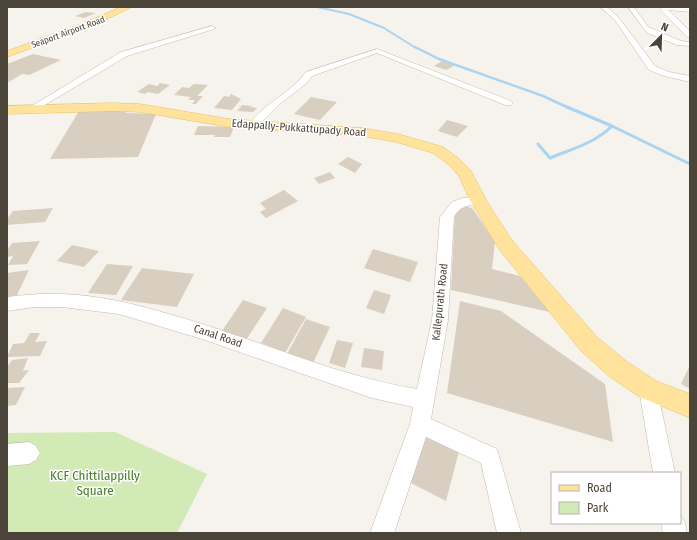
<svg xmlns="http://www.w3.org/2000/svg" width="697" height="540" font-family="'Fira Sans Condensed',sans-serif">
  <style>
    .green { fill: #d2eab5 }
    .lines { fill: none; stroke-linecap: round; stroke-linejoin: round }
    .stream-far2 { stroke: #a9d4f2; stroke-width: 2 }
    .stream-far1 { stroke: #a9d4f2; stroke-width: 2.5 }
    .stream { stroke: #a9d4f2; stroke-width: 3 }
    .building { fill: #d8cfc1 }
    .minor-casing { stroke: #c2bbae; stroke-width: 1 }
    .major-casing { stroke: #e6c16a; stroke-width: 1 }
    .minor { fill: #fff; fill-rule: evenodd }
    .major { fill: #ffe39c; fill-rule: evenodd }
    .labels { text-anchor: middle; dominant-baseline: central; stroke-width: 3; stroke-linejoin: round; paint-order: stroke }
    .far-street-label { font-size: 9px; fill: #4b4439; stroke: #fff }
    .street-label { font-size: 11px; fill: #4b4439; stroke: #fff }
    .near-park-label { font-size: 13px; fill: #4a7f2a; stroke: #fff }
  </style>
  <rect width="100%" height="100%" fill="#f6f3ec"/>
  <polygon class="green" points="115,432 207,474 177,533 7,533 7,433"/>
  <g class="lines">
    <polyline class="stream-far2" points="317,7 349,14 384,28 416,48"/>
    <polyline class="stream-far1" points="415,47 439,59 543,96 569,108"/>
    <g class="stream">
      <polyline points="612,126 690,164"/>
      <path d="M 538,144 L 550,158 C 572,149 595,143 612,126 L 567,107"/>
    </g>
  </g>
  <g class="building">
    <polygon points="86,12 96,13 84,18 75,16"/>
    <polygon points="33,54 61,60 29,75 22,74 7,83 7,64"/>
    <polygon points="442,61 452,65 454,66 446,70 434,66"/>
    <polygon points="160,83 170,85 158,94 148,92 145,94 137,92 149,84 157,86"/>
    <polygon points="194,84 208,85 197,96 203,96 196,104 192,104 195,100 188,100 191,97 174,95 182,87 189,88"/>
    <polygon points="231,94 241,99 232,110 214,108 224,96 229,97"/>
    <polygon points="311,97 337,102 320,120 294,114"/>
    <polygon points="242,105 252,106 250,107 257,108 253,112 237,111"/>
    <polygon points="79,111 127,111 126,113 156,114 138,157 50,159"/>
    <polygon points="447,120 468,126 457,137 438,131"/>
    <polygon points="198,126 234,127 230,137 214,137 215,135 194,135"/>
    <polygon points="348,157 362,164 355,173 338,164"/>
    <polygon points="330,172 335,178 319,184 314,178"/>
    <polygon points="284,190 298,201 266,218 260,212 266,209 260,203"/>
    <polygon points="465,205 473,209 495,242 492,269 520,276 550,312 451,290 455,210"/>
    <polygon points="53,208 45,222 7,225 7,219 13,211"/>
    <polygon points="40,241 27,264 8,265 13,256 7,257 7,251 12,243"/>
    <polygon points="72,245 99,251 84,267 57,261"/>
    <polygon points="373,249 418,262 410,282 364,268"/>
    <polygon points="107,264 133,266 116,295 88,293"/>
    <polygon points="142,268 194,274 177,307 121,300"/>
    <polygon points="29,270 16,297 7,298 7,273"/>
    <polygon points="374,290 391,295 384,314 366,308"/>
    <polygon points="243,300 267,308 246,340 222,331"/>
    <polygon points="460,301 501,311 605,384 613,442 447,393"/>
    <polygon points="283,308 306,317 285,353 261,343"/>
    <polygon points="306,319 330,327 313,363 287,354"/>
    <polygon points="30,333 40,333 35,342 47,341 40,356 7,357 13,344 24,343"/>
    <polygon points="337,340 353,343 345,368 329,363"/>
    <polygon points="364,348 384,351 382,370 361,367"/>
    <polygon points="28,358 23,371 29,370 19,383 7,383 7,367 12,360"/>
    <polygon points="690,365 690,389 681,384"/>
    <polygon points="25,387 16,405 7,406 7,388"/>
    <polygon points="426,436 459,451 446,501 411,483"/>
  </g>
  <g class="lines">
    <defs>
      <g id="minor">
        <polygon points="600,7 607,7 619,18 655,66 669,72 690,76 690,82 664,76 649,70 615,20"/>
        <polygon points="628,7 634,7 648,27 653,29 681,41 690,42 690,46 677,45 647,33 644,29"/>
        <polygon points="679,7 690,8 690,12 668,10 690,31 690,37 687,37 660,9 663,7"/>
        <polygon points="212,26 216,28 214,29 127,56 33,112 30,113 25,110 121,52"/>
        <path d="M 377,49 L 511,101 L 513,103 L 511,105 L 505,105 L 377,53 L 312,76 L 307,83 L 281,103 L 258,126 L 250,126 L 249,124 C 264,103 291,93 306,72 Z"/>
        <path d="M 478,196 L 482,197 L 484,200 L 482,203 C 470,206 461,204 454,217 L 448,320 L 431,419 L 497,449 L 521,533 L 497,533 L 481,463 L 426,437 L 394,533 L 370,533 L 410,424 L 413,407 L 372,398 L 202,339 L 119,314 L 62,307 L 34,307 L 7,311 L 7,297 C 25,295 43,293 61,294 C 96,295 132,303 165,313 C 250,336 331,375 417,389 L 432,320 L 440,217 L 452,202 L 463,198 Z"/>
        <polygon points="648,380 655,383 657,389 675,473 653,473 639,389 641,383"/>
        <polygon points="29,442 36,446 40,453 36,460 29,464 7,466 7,444"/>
        <polygon points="680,514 685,523 687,533 663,533 661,523 680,523"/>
      </g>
      <g id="major">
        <polygon points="121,7 132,7 90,27 7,57 7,51 84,23"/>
        <polygon points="113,103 140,104 229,119 362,128 398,134 443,147 458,158 471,171 486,200 511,239 597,337 626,361 656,381 690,394 690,418 640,397 610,377 581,351 499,249 470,200 459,176 448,164 433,153 396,142 362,136 229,127 140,112 113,111 7,114 7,106"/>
      </g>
    </defs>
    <use href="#minor" class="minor-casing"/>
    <use href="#major" class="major-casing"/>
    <use href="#minor" class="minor"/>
    <use href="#major" class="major"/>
  </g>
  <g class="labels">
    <g class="far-street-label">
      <text transform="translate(68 32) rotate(-20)">Seaport Airport Road</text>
    </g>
    <g class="street-label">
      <text transform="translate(299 128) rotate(4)">Edappally-Pukkattupady Road</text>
      <text transform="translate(440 302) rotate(-84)">Kallepurath Road</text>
      <text transform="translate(218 336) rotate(19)">Canal Road</text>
    </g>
    <g class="near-park-label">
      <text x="95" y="475">KCF Chittilappilly<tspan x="95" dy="15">Square</tspan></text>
    </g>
  </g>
  <rect width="697" height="540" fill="none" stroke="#4b4439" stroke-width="16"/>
  <rect x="551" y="472" width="130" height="52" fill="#ffffff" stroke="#b7b4b0"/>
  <rect x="559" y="485" width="20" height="6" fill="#ffe39c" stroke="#b7b4b0"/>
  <text x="587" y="492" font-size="12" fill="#4b4439">Road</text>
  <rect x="559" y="502" width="20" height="12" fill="#d2eab5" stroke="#b7b4b0"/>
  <text x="587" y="512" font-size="12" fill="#4b4439">Park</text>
  <g transform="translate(661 36) rotate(23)" stroke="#ffffff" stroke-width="3" paint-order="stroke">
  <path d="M0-3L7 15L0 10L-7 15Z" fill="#4b4439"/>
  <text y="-6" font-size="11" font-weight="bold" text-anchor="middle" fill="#4b4439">N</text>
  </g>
</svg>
